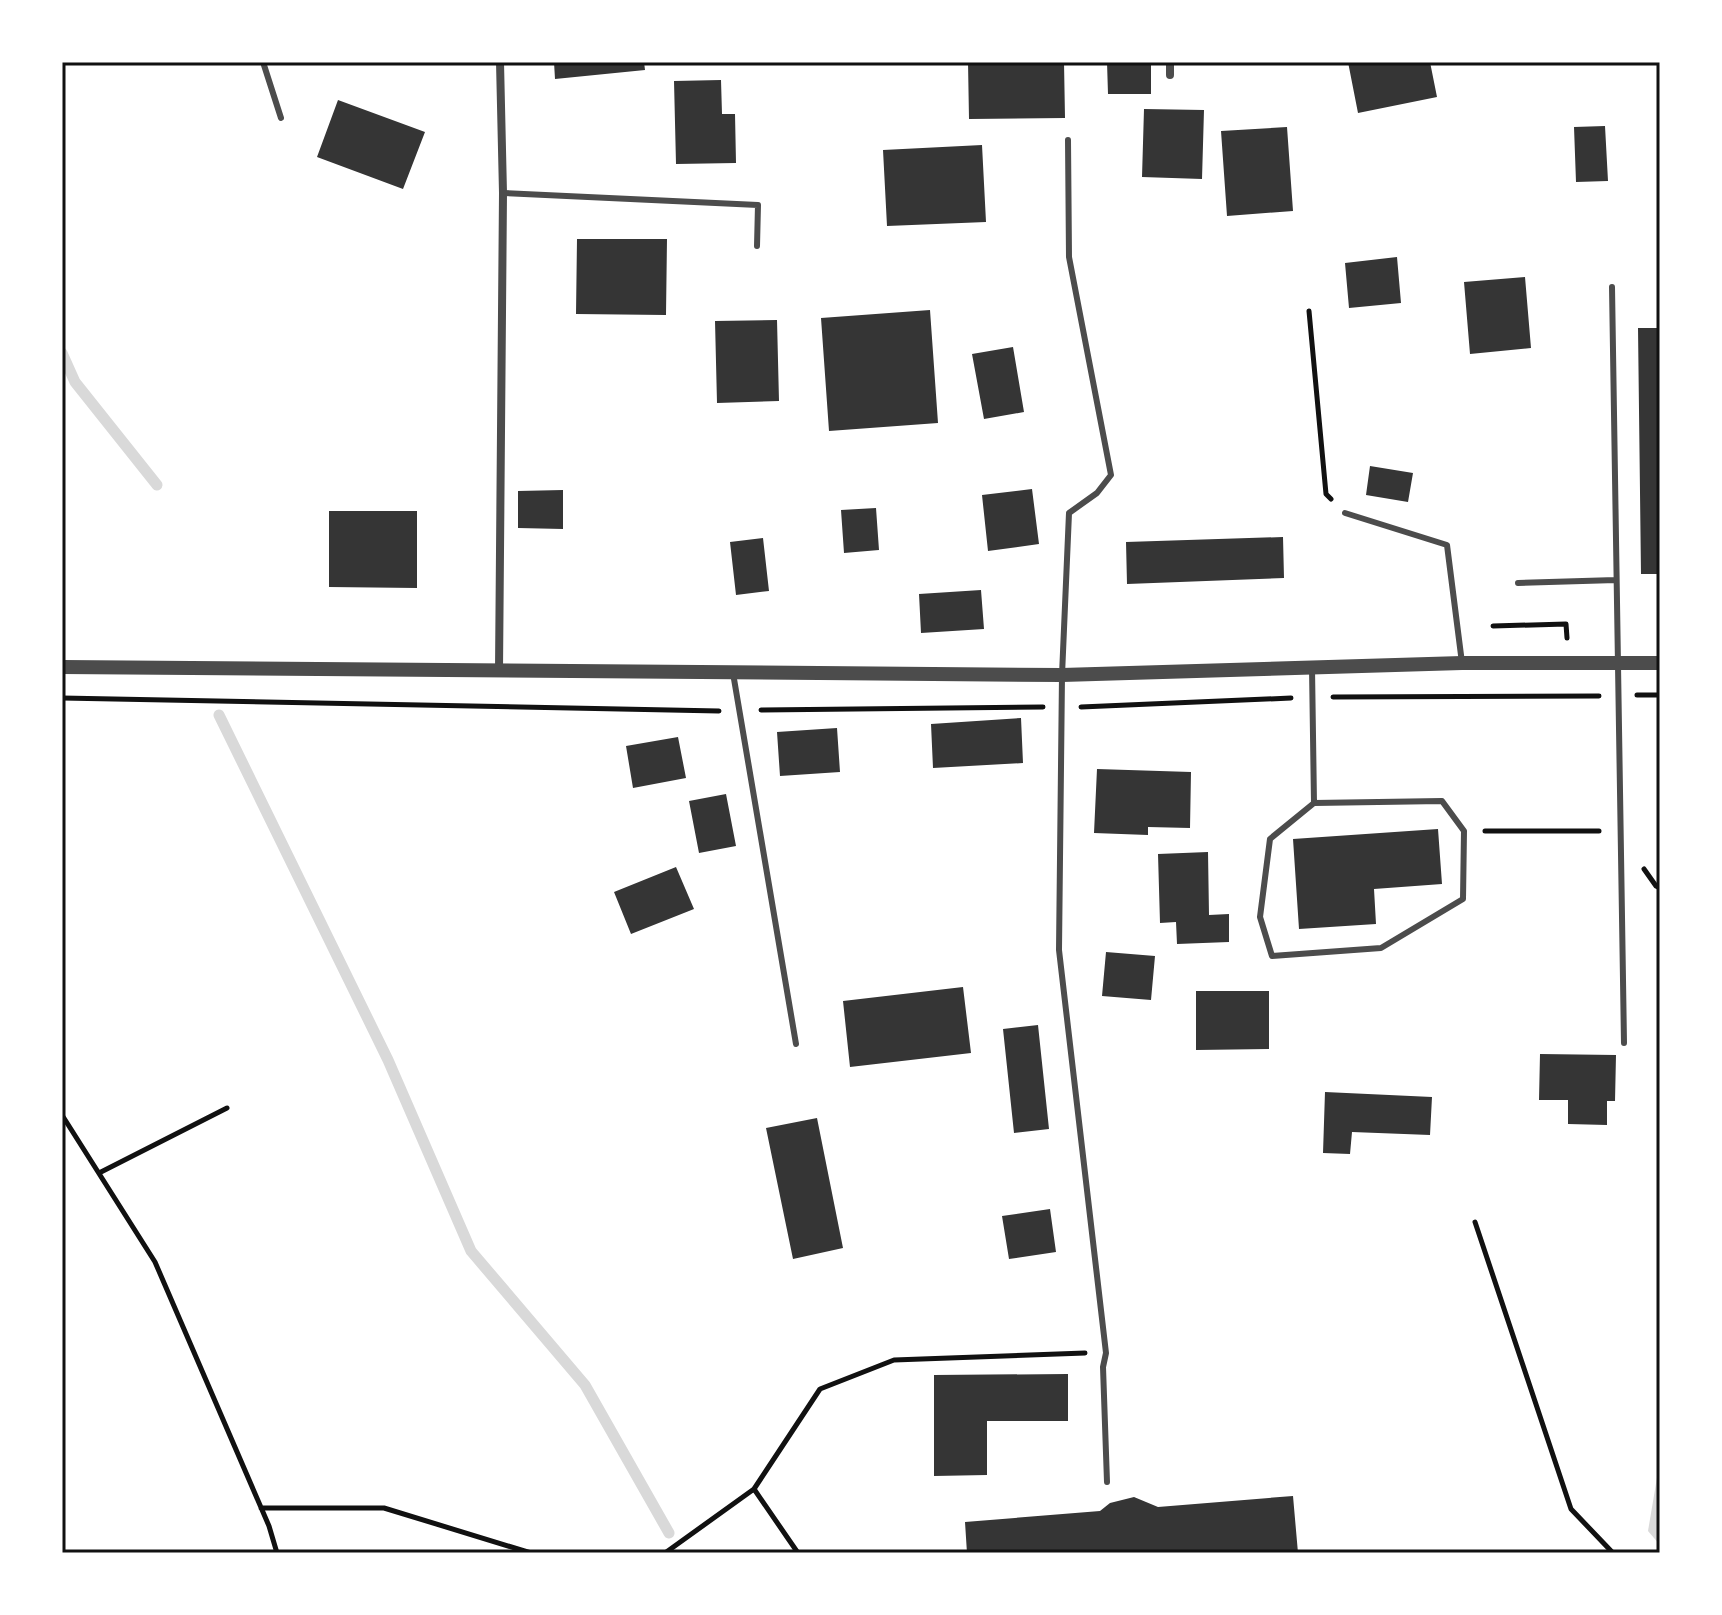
<svg xmlns="http://www.w3.org/2000/svg" width="1722" height="1615" viewBox="0 0 1722 1615" font-family="'Alegreya Sans',sans-serif">
	<style>
		.water { fill: #d9d9d9 }
		.lines { fill: none; stroke-linecap: round; stroke-linejoin: round }
		.stream { stroke: #d9d9d9; stroke-width: 11 }
		.building { fill: #353535 }
		.path { stroke: #111; stroke-width: 5 }
		.service { stroke: #4c4c4c; stroke-width: 6 }
		.minor { stroke: #4c4c4c; stroke-width: 8 }
		.tertiary { stroke: #4c4c4c; stroke-width: 14 }
		.neatline { fill: none; stroke: #111; stroke-width: 3 }
	</style>
	<rect width="100%" height="100%" fill="#fff"/>
	<!-- water -->
	<path class="water" d="M1660 1460V1545L1648 1531Z"/>
	<g class="lines">
		<!-- stream -->
		<path class="stream" d="M62 353 75 382 157 485
			M219 715 388 1060 471 1251 585 1385 669 1533"/>
	</g>
	<!-- building -->
	<path class="building" d="M554 62H644L645 70 555 79Z
		M968 62H1064L1065 118 969 119Z
		M1107 62H1151V94H1108Z
		M1348 62H1430L1437 97 1358 113Z
		M721 80 722 114H735L736 163 676 164 674 81Z
		M338 100 425 132 403 189 317 157Z
		M1144 109 1204 110 1202 179 1142 177Z
		M1605 126 1608 181 1576 182 1574 127Z
		M1287 127 1293 211 1227 216 1221 131Z
		M982 145 986 222 887 226 883 150Z
		M577 239H667L666 315 576 314Z
		M1397 257 1401 303 1349 308 1345 263Z
		M1525 277 1531 348 1470 354 1464 282Z
		M930 310 938 423 829 431 821 318Z
		M777 320 779 401 717 403 715 321Z
		M1638 328H1660V574H1641Z
		M1013 347 1024 412 984 419 972 354Z
		M1370 466 1413 473 1408 502 1366 495Z
		M1032 489 1039 544 988 551 982 495Z
		M563 490V529L518 528V491Z
		M876 508 879 550 844 553 841 510Z
		M329 511H417V588L329 587Z
		M1283 537 1284 578 1127 584 1126 542Z
		M763 538 769 591 736 595 730 542Z
		M981 590 984 629 921 633 919 594Z
		M1021 718 1023 763 933 768 931 724Z
		M837 728 840 772 780 776 777 732Z
		M678 737 686 778 633 788 626 746Z
		M1097 769 1191 772 1190 828 1148 827V835L1094 833Z
		M726 794 736 846 699 853 689 801Z
		M1438 829 1442 884 1374 889 1376 924 1299 929 1293 839Z
		M1208 852 1209 915 1229 914V942L1177 944 1176 922 1160 923 1158 854Z
		M676 867 694 909 631 934 614 892Z
		M1106 952 1155 956 1151 1000 1102 996Z
		M963 987 971 1053 850 1067 843 1001Z
		M1196 991H1269V1049L1196 1050Z
		M1038 1025 1049 1129 1014 1133 1003 1029Z
		M1540 1054 1616 1055 1615 1101H1607V1125L1568 1124V1100H1539Z
		M1325 1092 1432 1097 1430 1135 1352 1132 1350 1154 1323 1153Z
		M817 1118 843 1248 793 1259 766 1128Z
		M1050 1209 1056 1252 1009 1259 1002 1216Z
		M1068 1374V1421H987V1475L934 1476V1375Z
		M1293 1496 1298 1553H967L965 1522 1100 1511 1110 1503 1134 1497 1158 1507Z"/>
	<g class="lines">
		<!-- path -->
		<path class="path" d="M1309 311 1326 494 1331 499
			M1493 626 1566 624 1567 638
			M1637 695H1660
			M1333 697 1599 696
			M62 698 719 711
			M1081 707 1291 698
			M761 710 1043 707
			M1485 831H1599
			M1644 869 1656 886 1660 888
			M62 1115 155 1262 269 1526 277 1553
			M99 1173 227 1108
			M1475 1222 1571 1509 1613 1553
			M754 1489 798 1553
			M261 1508H384L531 1553
			M665 1553 754 1489 820 1389 894 1360 1085 1353"/>
		<!-- service -->
		<path class="service" d="M263 62 281 118
			M1068 140 1069 257 1111 475 1097 493 1069 513 1062 675 1059 950 1106 1353 1103 1367 1107 1482
			M503 193 758 205 757 246
			M1612 287 1624 1043
			M1345 513 1447 545 1462 663
			M1518 583 1616 580
			M1312 668 1314 803 1270 839 1260 917 1272 956 1381 948 1463 899 1464 831 1442 801 1314 803
			M733 673 796 1044"/>
		<!-- minor -->
		<path class="minor" d="M1170 62V75
			M499 671 503 193 500 62"/>
		<!-- tertiary -->
		<path class="tertiary" d="M62 667 1062 675 1462 663H1660"/>
	</g>
	<!-- border -->
	<rect width="1722" height="1615" fill="none" stroke="#ffffff" stroke-width="128"/>
	<rect x="64" y="64" width="1594" height="1487" class="neatline"/>
</svg>
